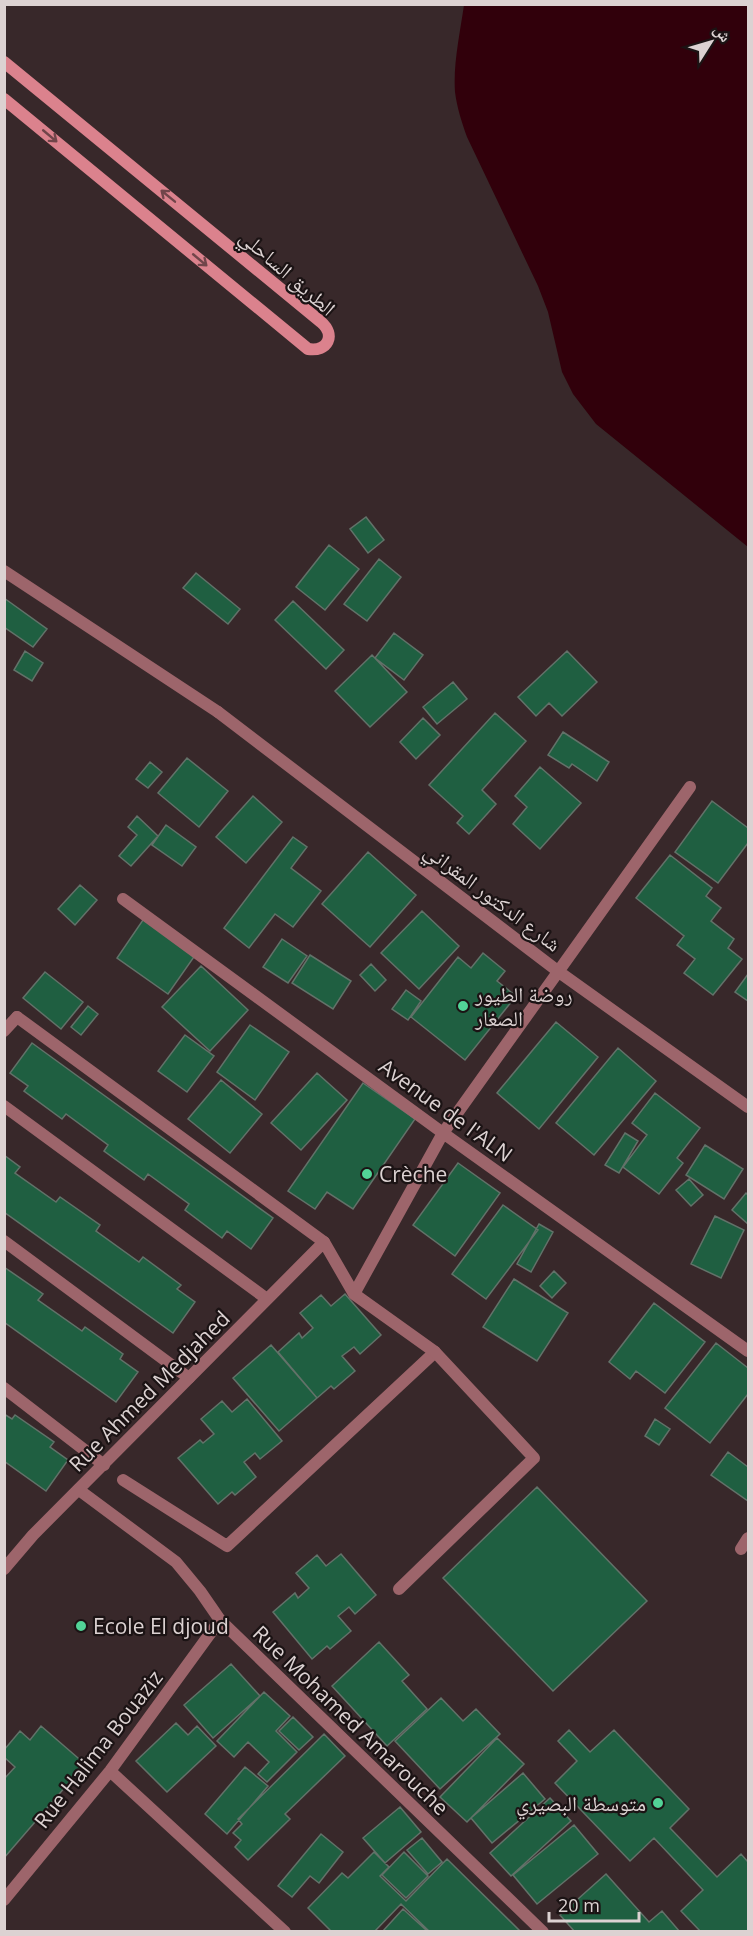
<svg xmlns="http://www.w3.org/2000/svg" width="753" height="1936" viewBox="0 0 753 1936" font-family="'Open Sans','Noto Naskh Arabic',sans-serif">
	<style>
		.water { fill: #31000b }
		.building { fill: #1f5f41; stroke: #627269; stroke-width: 1.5 }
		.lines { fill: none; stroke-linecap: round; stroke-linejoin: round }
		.lane { stroke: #9d656b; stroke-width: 12 }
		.street { stroke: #9d656b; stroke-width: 12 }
		.secondary { stroke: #db828d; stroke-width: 12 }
		.oneway { stroke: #71454a }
		.poi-dot { fill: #52d397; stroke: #1b1314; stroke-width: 2 }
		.labels { text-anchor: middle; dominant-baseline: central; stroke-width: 4.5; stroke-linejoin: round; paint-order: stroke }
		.street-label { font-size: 21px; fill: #dcd2d2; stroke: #1b1314 }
		.poi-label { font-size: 21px; fill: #dcd2d2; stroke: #1b1314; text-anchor: start }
	</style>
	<rect width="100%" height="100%" fill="#38282a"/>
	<!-- water -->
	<path class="water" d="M464 5H748V547L596 424 573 394 562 372 548 312 538 286 467 137C462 123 457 108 455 92 453 64 460 33 464 5Z"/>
	<!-- building -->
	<path class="building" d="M366 517 384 540 368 553 350 529Z
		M329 545 359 569 325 610 296 587Z
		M379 559 401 577 367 621 344 604Z
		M196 573 240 609 228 624 183 588Z
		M4 598 47 629 33 647 4 627Z
		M293 601 344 650 326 669 275 620Z
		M394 633 423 655 404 680 375 658Z
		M25 651 43 663 32 681 14 670Z
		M567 651 597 682 562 716 549 703 536 716 518 697Z
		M372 655 407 692 370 727 335 691Z
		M453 682 467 699 437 724 423 707Z
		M495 713 526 741 482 790 496 804 469 834 457 823 463 816 429 785Z
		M423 718 440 735 416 759 400 742Z
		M563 732 609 762 597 781 572 764 569 768 548 755Z
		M187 758 228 791 199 827 158 793Z
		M150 762 162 772 148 788 136 779Z
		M540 767 581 803 540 849 513 824 527 807 515 796Z
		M253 796 282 822 246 863 216 837Z
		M712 801 748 828V843L718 883 675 852Z
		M137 816 158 836 131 866 119 856 137 835 128 827Z
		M166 825 196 847 182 866 152 845Z
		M293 837 307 847 291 868 321 891 293 927 275 914 249 948 224 928Z
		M368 852 416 895 370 947 322 904Z
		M670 855 712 888 706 896 721 908 711 921 734 939 728 948 742 959 713 995 684 973 695 959 677 945 684 936 636 898Z
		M80 885 97 900 75 925 58 909Z
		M422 911 459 946 419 989 381 953Z
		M145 917 196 954 168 994 117 958Z
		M282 939 307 956 288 983 263 967Z
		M483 953 505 971 497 981 516 996 465 1060 411 1017 458 957 471 968Z
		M310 955 351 981 333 1009 292 983Z
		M371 964 386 980 375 991 360 975Z
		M201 966 248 1010 210 1051 162 1007Z
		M45 972 83 1002 61 1029 23 998Z
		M748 974V1001L735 992Z
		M406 990 421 1001 408 1020 392 1009Z
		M88 1006 98 1014 81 1035 71 1027Z
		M556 1022 598 1057 539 1129 497 1093Z
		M250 1025 289 1052 255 1100 217 1072Z
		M185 1035 214 1056 187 1092 158 1071Z
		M32 1043 273 1218 251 1249 227 1231 222 1238 185 1210 189 1204 148 1174 144 1180 104 1151 108 1145 66 1114 62 1119 24 1091 28 1086 10 1073Z
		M618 1048 656 1081 594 1155 556 1123Z
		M317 1073 347 1100 301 1150 271 1123Z
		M221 1080 262 1114 230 1153 188 1119Z
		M363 1083 415 1119 353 1209 327 1192 315 1209 288 1191Z
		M655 1093 700 1128 677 1158 683 1163 659 1194 623 1167 647 1135 632 1123Z
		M625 1133 638 1141 619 1173 605 1165Z
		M705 1145 743 1169 724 1199 686 1175Z
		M4 1155 20 1167 15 1173 56 1202 60 1197 100 1225 96 1231 139 1262 143 1257 181 1285 177 1289 195 1302 173 1333 4 1212Z
		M458 1163 500 1193 455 1256 413 1225Z
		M689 1179 703 1195 691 1206 676 1190Z
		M746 1193 748 1195V1224L732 1210Z
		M503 1205 538 1230 486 1299 452 1274Z
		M715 1216 744 1230 721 1278 691 1264Z
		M539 1224 553 1232 531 1272 517 1264Z
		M4 1267 43 1294 38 1300 82 1331 85 1327 123 1354 120 1359 138 1372 116 1402 4 1322Z
		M554 1271 566 1283 552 1298 540 1286Z
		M514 1279 568 1313 537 1361 483 1327Z
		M345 1294 381 1335 360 1354 354 1347 342 1356 355 1371 334 1389 331 1386 317 1398 278 1352 299 1333 302 1338 313 1328 300 1313 321 1295 331 1306Z
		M654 1303 705 1342 665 1393 636 1371 630 1379 609 1362Z
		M716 1343 748 1368V1394L710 1443 665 1408Z
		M271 1345 317 1398 279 1431 233 1378Z
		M247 1399 282 1441 260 1459 255 1453 244 1462 256 1477 235 1495 232 1492 218 1504 178 1458 200 1440 203 1443 214 1434 201 1419 222 1401 232 1412Z
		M4 1414 12 1419 15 1415 54 1442 50 1447 68 1460 46 1491 4 1461Z
		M655 1419 670 1429 659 1445 645 1436Z
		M728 1452 748 1467V1501L711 1475Z
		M537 1487 647 1601 553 1691 443 1578Z
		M341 1554 376 1595 355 1614 349 1607 338 1616 351 1631 330 1649 327 1646 312 1659 273 1612 295 1593 298 1598 309 1588 296 1573 317 1555 326 1566Z
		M379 1642 409 1675 402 1681 427 1709 387 1746 332 1686Z
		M231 1664 260 1696 213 1738 184 1705Z
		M264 1692 290 1716 276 1731 297 1752 267 1782 258 1774 269 1762 248 1742 234 1757 217 1741Z
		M441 1698 463 1721 476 1709 500 1734 440 1789 395 1741Z
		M293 1717 313 1737 299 1750 279 1731Z
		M176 1723 188 1735 197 1726 216 1746 167 1792 136 1761Z
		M41 1726 85 1764 4 1858V1779L15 1767 4 1757V1750L20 1731 30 1740Z
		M569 1730 590 1752 614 1730 689 1809 670 1828 717 1877 741 1854 748 1862V1932H701L681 1911 703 1890 654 1838 630 1861 555 1783 577 1761 558 1741Z
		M324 1734 345 1756 285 1814 290 1819 248 1860 235 1847 241 1840 233 1833 242 1824 238 1819Z
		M497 1738 524 1764 467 1822 440 1797Z
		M245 1767 268 1786 227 1834 205 1814Z
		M523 1773 545 1799 492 1843 471 1818Z
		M550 1798 571 1821 511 1876 490 1853Z
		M400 1807 421 1832 385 1863 363 1838Z
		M574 1825 598 1854 537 1904 513 1875Z
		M321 1834 343 1852 319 1883 310 1876 292 1897 278 1886Z
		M422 1838 442 1862 428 1874 407 1850Z
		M374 1852 389 1867 380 1876 406 1901 447 1859 521 1932H430L401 1904 374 1932H332L308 1908 342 1873 348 1878Z
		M404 1852 428 1876 406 1898 382 1875Z
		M606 1874 649 1922 662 1911 680 1932H575L560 1915Z
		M403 1909 426 1930 425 1932H382Z"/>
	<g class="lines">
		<!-- lane -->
		<path class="lane" d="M4 571 218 712
			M17 1017 324 1242
			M4 1106 267 1299
			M4 1241 189 1378
			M4 1388 104 1465
			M123 1480 227 1546 435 1352"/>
		<!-- street -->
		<path class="street" d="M218 712 559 972 748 1107
			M123 899 443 1133 748 1351
			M4 1031 17 1017
			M354 1294 443 1133 690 787
			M79 1490 176 1562 200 1591 220 1620 543 1932
			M741 1549 748 1538
			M4 1569 33 1535 324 1242 354 1294 435 1352 534 1458 399 1589
			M110 1771 285 1932
			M4 1900 110 1771 220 1620"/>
		<!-- secondary -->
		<path class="secondary" d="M4 62 321 322C336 335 328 352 308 349L4 99"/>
	</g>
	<!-- one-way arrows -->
	<defs><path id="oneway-shaft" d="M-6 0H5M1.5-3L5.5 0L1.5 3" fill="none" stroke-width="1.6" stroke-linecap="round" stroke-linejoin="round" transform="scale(1.5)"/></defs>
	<g class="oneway">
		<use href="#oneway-shaft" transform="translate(50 136) rotate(40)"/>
		<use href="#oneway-shaft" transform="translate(168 196) rotate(-141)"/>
		<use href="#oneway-shaft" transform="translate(200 260) rotate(40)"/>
	</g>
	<!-- markers -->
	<g class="poi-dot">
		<circle cx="463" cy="1006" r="6"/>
		<circle cx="367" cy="1174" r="6"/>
		<circle cx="81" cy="1626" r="6"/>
		<circle cx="658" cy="1803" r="6"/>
	</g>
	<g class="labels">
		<!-- street labels -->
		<g class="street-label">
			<text transform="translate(288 272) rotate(41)">الطريق الساحلي</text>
			<text transform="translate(493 897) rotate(37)">شارع الدكتور المقراني</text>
			<text transform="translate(446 1110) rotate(36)">Avenue de l'ALN</text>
			<text transform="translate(149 1391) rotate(-45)">Rue Ahmed Medjahed</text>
			<text transform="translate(351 1720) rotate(44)">Rue Mohamed Amarouche</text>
			<text transform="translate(98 1749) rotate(-52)">Rue Halima Bouaziz</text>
		</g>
		<!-- poi labels -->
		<g class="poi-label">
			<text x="475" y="994">روضة الطيور<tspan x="475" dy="24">الصغار</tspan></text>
			<text x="379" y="1174">Crèche</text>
			<text x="93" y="1626">Ecole El djoud</text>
			<text x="646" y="1803" text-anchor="end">متوسطة البصيري</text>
		</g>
	</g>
	<!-- border -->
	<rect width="753" height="1936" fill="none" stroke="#dcd2d2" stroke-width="12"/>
	<!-- north arrow -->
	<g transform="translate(711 42) rotate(53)" stroke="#1b1314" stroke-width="4.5" paint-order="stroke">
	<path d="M0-4.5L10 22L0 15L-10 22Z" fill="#dcd2d2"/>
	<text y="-9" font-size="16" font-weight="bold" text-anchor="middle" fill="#dcd2d2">ش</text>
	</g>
	<!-- scale -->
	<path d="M549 1912v9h90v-9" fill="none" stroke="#dcd2d2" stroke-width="3"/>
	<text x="558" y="1912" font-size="18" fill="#dcd2d2" stroke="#1b1314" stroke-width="4.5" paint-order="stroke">20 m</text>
</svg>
